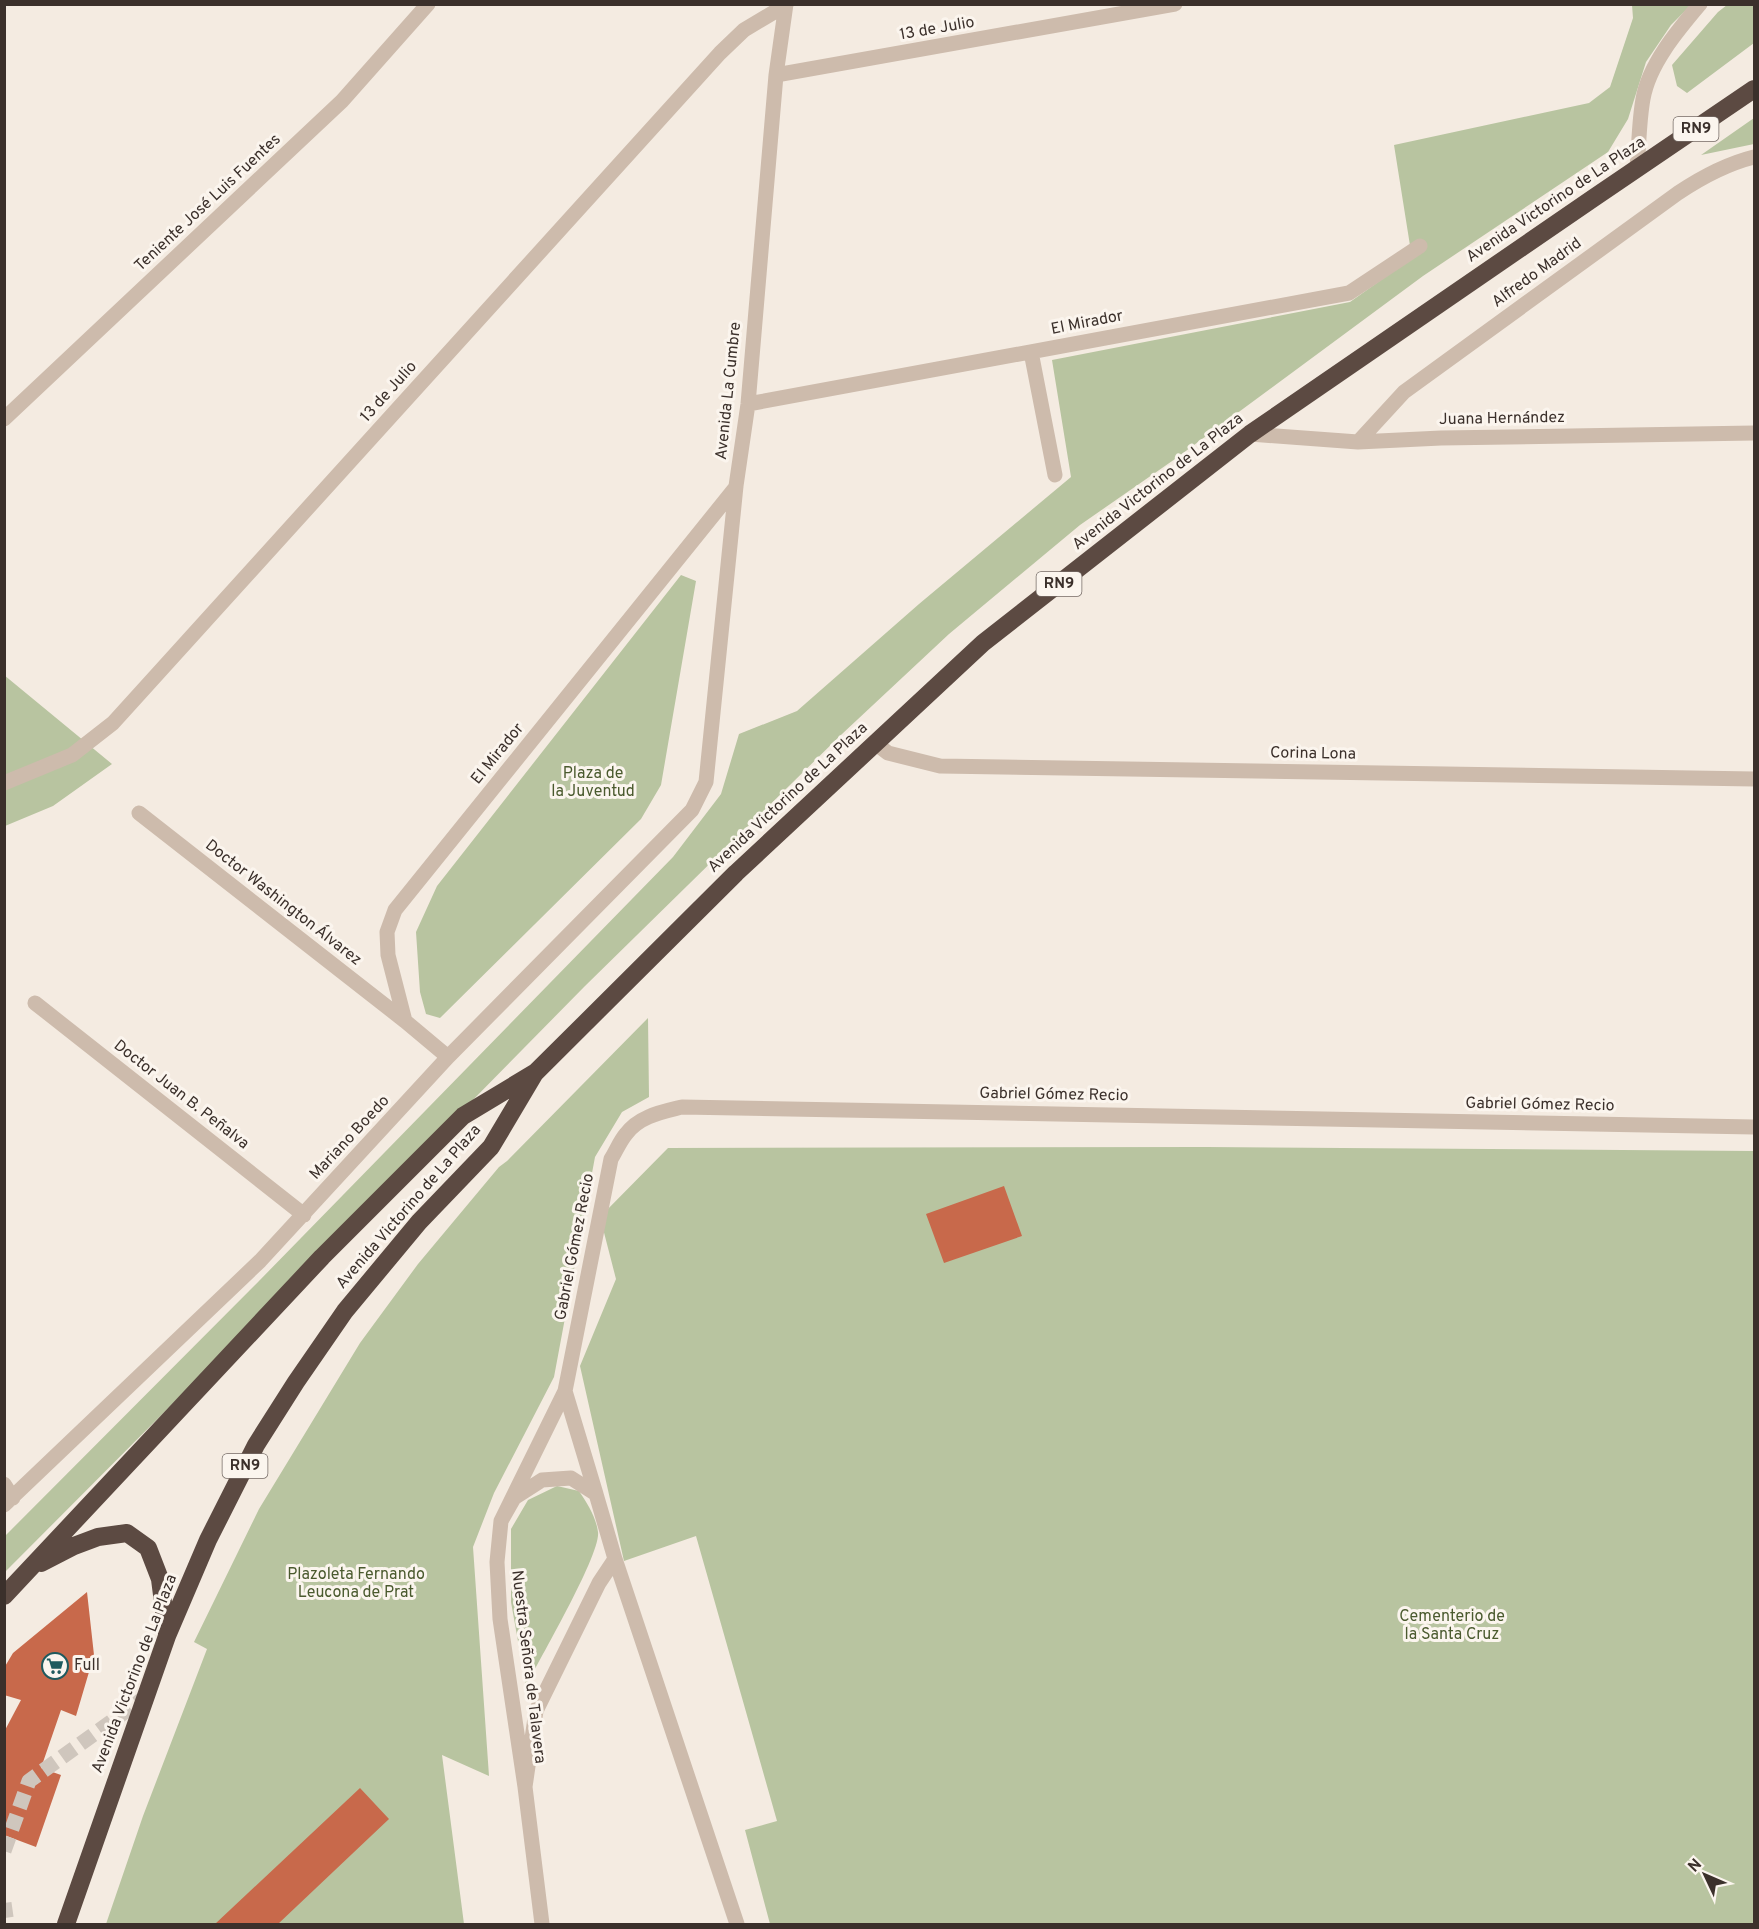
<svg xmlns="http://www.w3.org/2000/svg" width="1759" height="1929" viewBox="0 0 1759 1929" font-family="Overpass,sans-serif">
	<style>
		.green { fill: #b8c4a0 }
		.building { fill: #c8694b }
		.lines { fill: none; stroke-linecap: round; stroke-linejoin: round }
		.minor-tunnel { stroke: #cfc6bd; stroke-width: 15; stroke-dasharray: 15 8; stroke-linecap: butt }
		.minor { stroke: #cdbbac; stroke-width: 15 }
		.highway { stroke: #5c4a42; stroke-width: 18 }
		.labels { text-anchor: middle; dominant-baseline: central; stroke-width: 6; stroke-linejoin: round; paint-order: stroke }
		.shield { fill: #fbf5ee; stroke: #756b66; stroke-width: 1.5 }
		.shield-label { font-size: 15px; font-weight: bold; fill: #3b302b }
		.street-label { font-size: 16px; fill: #3b302b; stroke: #fbf5ee }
		.park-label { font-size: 16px; fill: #4a5a2e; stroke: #fbf5ee }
		.poi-label { font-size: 16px; fill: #3b302b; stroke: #fbf5ee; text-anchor: start }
	</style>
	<rect width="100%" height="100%" fill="#f4ebe1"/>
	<!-- green -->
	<path class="green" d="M1632 5H1691L1671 25 1646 62 1628 119 1608 152 1423 276 1175 459 1080 525 949 634 842 734 585 986 275 1301 5 1572V1536L259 1281 673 857 721 794 739 734 797 711 919 604 1071 477 1052 360 1350 302 1412 258 1394 145 1589 103 1610 87 1633 18Z
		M1727 5H1754V43L1687 93 1677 86 1672 65 1718 12Z
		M1754 118V144L1701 155Z
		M681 575 696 581 661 785 641 819 440 1018 426 1014 420 992 416 932 437 886Z
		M4 675 112 764 53 806 5 826Z
		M648 1018 649 1097 622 1112 595 1157 554 1377 494 1493 473 1547 489 1776 442 1755 464 1924H106L143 1816 207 1649 194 1642 259 1509 360 1343 418 1264 499 1167 507 1161Z
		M1206 1147 1754 1151V1924H770L745 1830 777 1821 696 1536 624 1561 580 1366 616 1279 600 1217 668 1148Z
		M557 1486 579 1491C587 1503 596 1517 598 1532 601 1554 539 1660 526 1686L511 1602V1529L528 1500Z"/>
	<!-- building -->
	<path class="building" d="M1004 1186 1022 1236 944 1263 926 1214Z
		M87 1592 94 1655 76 1716 61 1710 41 1768 61 1775 36 1847 4 1835V1732L21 1700 4 1695V1668L13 1653Z
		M360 1788 389 1819 278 1924H215Z"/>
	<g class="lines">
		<!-- minor-tunnel -->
		<path class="minor-tunnel" d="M4 1851 29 1781 144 1698
			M4 1903 7 1924"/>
		<!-- minor -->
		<path class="minor" d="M776 75 1175 4
			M1637 168C1639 145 1639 121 1643 99 1649 64 1678 30 1700 4
			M1031 352 1055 475
			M748 404 1349 293 1420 246
			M4 419 342 101 428 4
			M1250 434 1358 442 1441 438 1754 433
			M1358 442 1404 392 1678 193C1702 177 1726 164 1754 157
			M875 743 888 753 940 766 1754 779
			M4 783 72 755 113 723 720 53 744 30 786 5
			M139 813 405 1021 448 1057
			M35 1003 304 1215
			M405 1021 388 955 387 932 395 910 736 487
			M565 1391 611 1159C616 1151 620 1141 626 1134 639 1116 662 1112 682 1107L1754 1127
			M4 1484 13 1498
			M4 1505 260 1261 448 1057 692 810 706 782 736 486 748 404 776 75 786 4
			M501 1521 514 1498 542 1480 571 1478 596 1494 615 1559 599 1583 536 1711 525 1787 500 1619 497 1562 501 1521 565 1391 596 1494
			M615 1559 737 1924
			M525 1787 542 1924"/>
		<!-- highway -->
		<path class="highway" d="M41 1563 74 1546 98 1537 127 1533 148 1548 160 1579 167 1634
			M4 1596 322 1257 463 1116 536 1072 736 873 983 643 1250 434 1595 197 1754 89
			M66 1924 167 1636 208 1540 256 1445 296 1382 345 1311 419 1222 491 1147 535 1073"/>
	</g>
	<!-- icons -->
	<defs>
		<symbol id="supermarket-ring" viewBox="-11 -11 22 22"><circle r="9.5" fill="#fbf5ee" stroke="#1f5a5e" stroke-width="1.5"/><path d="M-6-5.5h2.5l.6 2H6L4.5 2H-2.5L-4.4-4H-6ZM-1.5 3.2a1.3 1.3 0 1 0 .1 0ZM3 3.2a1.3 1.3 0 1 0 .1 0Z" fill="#1f5a5e"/></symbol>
	</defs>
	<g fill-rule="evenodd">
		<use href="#supermarket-ring" x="40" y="1651" width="30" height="30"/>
	</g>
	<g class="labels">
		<!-- shield labels -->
		<g class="shield">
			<rect x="1673.5" y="117" width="45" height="24" rx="4.5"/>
			<rect x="1036.5" y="572" width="45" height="24" rx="4.5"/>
			<rect x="222.5" y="1454" width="45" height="24" rx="4.5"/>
		</g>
		<g class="shield-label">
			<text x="1696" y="129">RN9</text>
			<text x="1059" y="584">RN9</text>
			<text x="245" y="1466">RN9</text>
		</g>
		<!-- street labels -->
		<g class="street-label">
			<text transform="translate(937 29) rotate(-10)">13 de Julio</text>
			<text transform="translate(1556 200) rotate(-34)">Avenida Victorino de La Plaza</text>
			<text transform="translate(208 203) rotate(-43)">Teniente José Luis Fuentes</text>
			<text transform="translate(1537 273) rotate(-36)">Alfredo Madrid</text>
			<text transform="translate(1087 323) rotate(-11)">El Mirador</text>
			<text transform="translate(729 391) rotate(-84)">Avenida La Cumbre</text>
			<text transform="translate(389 392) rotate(-48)">13 de Julio</text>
			<text transform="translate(1502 419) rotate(-1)">Juana Hernández</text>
			<text transform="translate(1158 482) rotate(-38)">Avenida Victorino de La Plaza</text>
			<text transform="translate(498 754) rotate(-51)">El Mirador</text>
			<text transform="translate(1313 754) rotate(1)">Corina Lona</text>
			<text transform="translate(788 798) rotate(-43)">Avenida Victorino de La Plaza</text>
			<text transform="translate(283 903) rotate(38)">Doctor Washington Álvarez</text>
			<text transform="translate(181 1095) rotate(38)">Doctor Juan B. Peñalva</text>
			<text transform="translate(1054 1095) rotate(1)">Gabriel Gómez Recio</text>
			<text transform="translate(1540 1105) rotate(1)">Gabriel Gómez Recio</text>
			<text transform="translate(350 1138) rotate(-47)">Mariano Boedo</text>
			<text transform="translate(409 1207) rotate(-49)">Avenida Victorino de La Plaza</text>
			<text transform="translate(575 1247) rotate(-79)">Gabriel Gómez Recio</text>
			<text transform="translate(528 1667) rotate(83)">Nuestra Señora de Talavera</text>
			<text transform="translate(135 1674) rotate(-69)">Avenida Victorino de La Plaza</text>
		</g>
		<!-- park labels -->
		<g class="park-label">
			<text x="593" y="774">Plaza de<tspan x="593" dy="18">la Juventud</tspan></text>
			<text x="356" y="1575">Plazoleta Fernando<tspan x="356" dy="18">Leucona de Prat</tspan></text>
			<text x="1452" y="1617">Cementerio de<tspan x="1452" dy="18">la Santa Cruz</tspan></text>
		</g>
		<!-- poi labels -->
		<g class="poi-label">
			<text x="74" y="1666">Full</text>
		</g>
	</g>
	<!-- border -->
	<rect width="1759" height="1929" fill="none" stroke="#3b302b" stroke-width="12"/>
	<!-- north arrow -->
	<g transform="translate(1705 1875) rotate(314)" stroke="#fbf5ee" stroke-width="4.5" paint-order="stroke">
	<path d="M0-4.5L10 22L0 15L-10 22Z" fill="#3b302b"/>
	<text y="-9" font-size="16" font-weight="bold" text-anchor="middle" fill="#3b302b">N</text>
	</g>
</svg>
